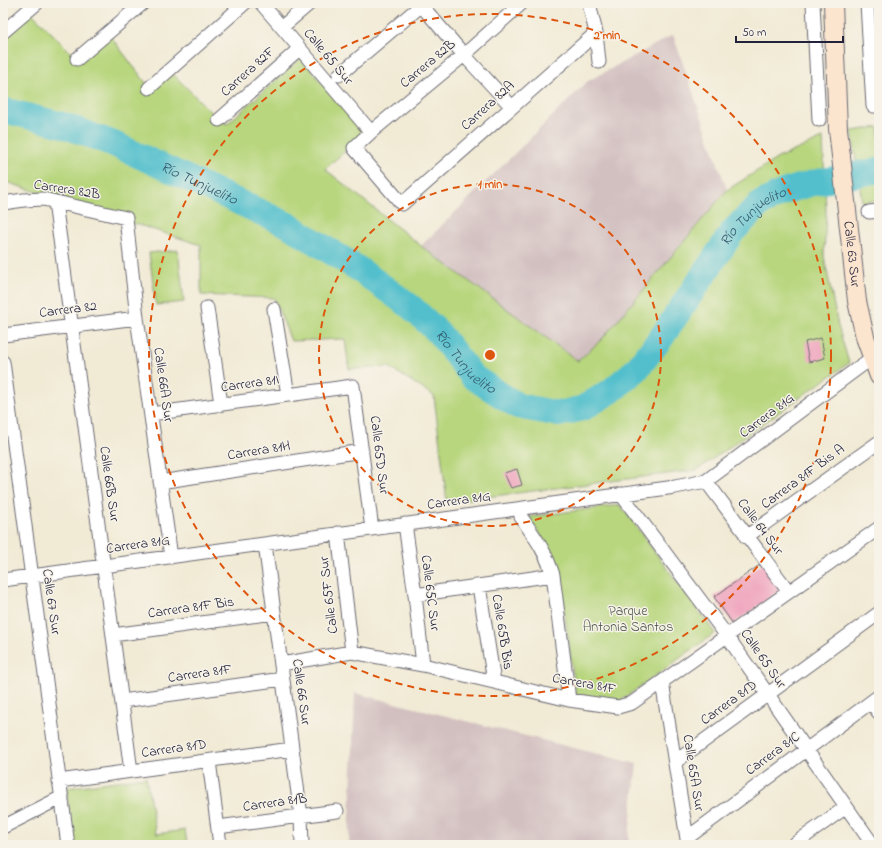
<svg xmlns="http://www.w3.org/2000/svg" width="882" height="848" viewBox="0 0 882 848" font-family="'Indie Flower',sans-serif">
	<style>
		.industrial { fill: #d2bfc0 }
		.green { fill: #b7d67d; stroke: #6c7c5c }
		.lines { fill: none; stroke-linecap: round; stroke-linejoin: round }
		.river { stroke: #52bfcc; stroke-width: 26 }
		.building { fill: #ef9dba }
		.street-casing { stroke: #6a6871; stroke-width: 15 }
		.secondary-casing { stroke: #6a6871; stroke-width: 20 }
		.street { stroke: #fff; stroke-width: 13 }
		.secondary { stroke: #fbe5cf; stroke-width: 18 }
		.ring { fill: none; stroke: #de560e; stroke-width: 2; stroke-dasharray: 7 5 }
		.labels { text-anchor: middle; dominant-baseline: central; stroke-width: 3; stroke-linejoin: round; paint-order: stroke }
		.street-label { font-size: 14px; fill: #22223b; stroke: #f7f3e8 }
		.park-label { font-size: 14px; fill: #4f584f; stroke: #f7f3e8 }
		.water-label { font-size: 15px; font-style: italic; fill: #33596e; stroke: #f7f3e8 }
		.centre { fill: #de560e; stroke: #f7f3e8; stroke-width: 2 }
		.ring-label { font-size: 12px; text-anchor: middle; font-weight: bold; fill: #de560e; stroke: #f7f3e8; stroke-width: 3; stroke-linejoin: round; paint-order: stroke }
	</style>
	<rect width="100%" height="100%" fill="#f7f3e8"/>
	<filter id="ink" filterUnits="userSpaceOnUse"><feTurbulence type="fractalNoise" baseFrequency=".025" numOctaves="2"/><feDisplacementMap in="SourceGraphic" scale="8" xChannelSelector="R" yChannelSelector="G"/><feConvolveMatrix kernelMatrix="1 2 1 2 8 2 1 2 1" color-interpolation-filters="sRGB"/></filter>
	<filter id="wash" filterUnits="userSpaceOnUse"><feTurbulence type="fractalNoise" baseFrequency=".012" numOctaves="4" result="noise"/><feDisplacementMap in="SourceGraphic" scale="16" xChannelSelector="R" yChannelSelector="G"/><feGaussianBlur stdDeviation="0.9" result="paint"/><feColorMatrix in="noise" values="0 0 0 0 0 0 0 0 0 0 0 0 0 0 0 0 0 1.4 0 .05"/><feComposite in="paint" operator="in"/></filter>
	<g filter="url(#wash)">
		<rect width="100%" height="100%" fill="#f1ead5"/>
		<!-- industrial -->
		<path class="industrial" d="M673 35 727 190 602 339 578 361 421 246 588 81Z
			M355 693 637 764 628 845H349Z"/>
		<!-- green -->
		<path class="green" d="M29 10 77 59 108 33 149 87 169 70 219 120 227 124 301 58 364 134 325 169 421 246 578 361 602 339 727 190 778 158 823 138 826 211 824 256 838 326 849 363 697 470 447 502 434 396 389 367 349 369 345 339 291 341 274 298 201 295V245L3 181V34Z
			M879 127V200L862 202 852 131Z
			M178 250 184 302 156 305 149 253Z
			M620 505 715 633 620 701 576 695 557 559 528 517Z
			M146 777 156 834 185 830 187 843 185 845H74L66 788Z"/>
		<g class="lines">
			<!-- river -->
			<path class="river" id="s1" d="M3 110 63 125 114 144 288 225 357 268 411 307 438 332 473 377 518 406 559 414 583 408 611 391 636 370 661 338 733 231 760 204 786 191 813 183 879 170"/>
		</g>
		<g id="blocks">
			<!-- building -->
			<path class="building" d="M821 338 825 358 809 362 805 342Z
				M517 469 522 485 511 488 504 473Z
				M764 562 783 588 733 624 714 597Z"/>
		</g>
	</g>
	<g filter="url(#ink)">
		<use href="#blocks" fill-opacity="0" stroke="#6a6871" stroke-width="1"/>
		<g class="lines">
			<defs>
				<path id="street" d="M261 3 371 132
					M522 3 464 55 371 132 354 148 402 204 596 33
					M589 3 596 33 599 62
					M813 3 819 120
					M867 3 873 106H879
					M421 5 464 55 512 107
					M282 27 310 3
					M3 32 37 3
					M77 59 143 3
					M339 75 424 3
					M149 88 245 3
					M219 120 299 49
					M55 202 131 771
					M3 203 24 200 43 199 126 218 137 318 171 557
					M869 212 879 211
					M207 308 221 404
					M274 309 288 395
					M3 335 137 318
					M3 362 68 845
					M151 414 353 386 372 529
					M706 481 789 592
					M160 482 362 451
					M621 494 727 636 873 845
					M521 517C535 537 546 552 553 575L569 700
					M405 524 415 595 423 665
					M338 533 352 652
					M746 537 879 442
					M265 544 301 816 302 845
					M3 580 675 487 706 481 858 368 872 358 879 355
					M479 586 494 682
					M415 595 553 575
					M113 635 274 613
					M281 664 352 652 423 665 569 700 618 707 632 703 879 528
					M662 682 688 845
					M122 701 283 679
					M871 702 879 713
					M209 761 220 845
					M675 762 879 613
					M59 781 292 749
					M3 827 62 797
					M218 827 337 811
					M687 838 879 696
					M793 845 846 807"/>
				<g id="secondary">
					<path id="s2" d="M833 3 838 129 857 301 865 337 879 376"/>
				</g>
			</defs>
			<!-- street casing -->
			<use href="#street" class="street-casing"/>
			<!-- secondary casing -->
			<use href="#secondary" class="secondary-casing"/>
			<!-- street -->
			<use href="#street" class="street"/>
			<!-- secondary -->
			<use href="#secondary" class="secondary"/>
		</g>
	</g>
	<!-- distance rings -->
	<g class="ring">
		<circle cx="490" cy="355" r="171"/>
		<circle cx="490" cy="355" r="341"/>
	</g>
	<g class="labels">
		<!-- street labels -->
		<g class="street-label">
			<text transform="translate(328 57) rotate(50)">Calle 65 Sur</text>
			<text transform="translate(428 64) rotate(-40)">Carrera 82B</text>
			<text transform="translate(248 72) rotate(-42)">Carrera 82F</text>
			<text transform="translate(488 106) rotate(-42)">Carrera 82A</text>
			<text transform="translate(67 190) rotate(9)">Carrera 82B</text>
			<text stroke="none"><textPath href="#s2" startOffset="252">Calle 63 Sur</textPath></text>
			<text transform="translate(68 310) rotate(-7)">Carrera 82</text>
			<text transform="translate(250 384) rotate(-8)">Carrera 81I</text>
			<text transform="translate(163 385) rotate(82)">Calle 66A Sur</text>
			<text transform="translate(767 416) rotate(-37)">Carrera 81G</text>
			<text transform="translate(259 451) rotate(-9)">Carrera 81H</text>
			<text transform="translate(379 455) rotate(83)">Calle 65D Sur</text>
			<text transform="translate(803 477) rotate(-36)">Carrera 81F Bis A</text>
			<text transform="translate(109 484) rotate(82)">Calle 66B Sur</text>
			<text transform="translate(459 501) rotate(-8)">Carrera 81G</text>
			<text transform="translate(760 527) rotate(53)">Calle 64 Sur</text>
			<text transform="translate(138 545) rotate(-8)">Carrera 81G</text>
			<text transform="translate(430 593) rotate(83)">Calle 65C Sur</text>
			<text transform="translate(329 595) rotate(-97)">Calle 65F Sur</text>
			<text transform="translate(51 602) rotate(82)">Calle 67 Sur</text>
			<text transform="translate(191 608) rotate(-8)">Carrera 81F Bis</text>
			<text transform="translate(502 632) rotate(81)">Calle 65B Bis</text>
			<text transform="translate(763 659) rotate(55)">Calle 65 Sur</text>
			<text transform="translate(200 674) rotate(-8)">Carrera 81F</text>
			<text transform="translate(584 684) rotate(10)">Carrera 81F</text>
			<text transform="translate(301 692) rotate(82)">Calle 66 Sur</text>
			<text transform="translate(729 703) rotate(-36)">Carrera 81D</text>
			<text transform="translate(174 749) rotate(-8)">Carrera 81D</text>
			<text transform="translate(773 754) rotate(-36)">Carrera 81C</text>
			<text transform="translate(693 773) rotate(81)">Calle 65A Sur</text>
			<text transform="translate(275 803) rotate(-8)">Carrera 81B</text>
		</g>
		<!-- park labels -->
		<g class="park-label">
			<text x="628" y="611">Parque<tspan x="628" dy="16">Antonia Santos</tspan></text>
		</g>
		<!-- water labels -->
		<g class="water-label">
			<text stroke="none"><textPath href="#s1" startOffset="210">Río Tunjuelito</textPath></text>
			<text stroke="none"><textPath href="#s1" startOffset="930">Río Tunjuelito</textPath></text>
			<text stroke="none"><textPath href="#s1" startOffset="534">Río Tunjuelito</textPath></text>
		</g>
	</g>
	<circle cx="490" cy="355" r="6" class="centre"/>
	<g class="ring-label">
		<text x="607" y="39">2 min</text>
		<text x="490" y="188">1 min</text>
	</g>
	<!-- margin -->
	<rect width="882" height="848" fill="none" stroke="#f7f3e8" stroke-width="16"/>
	<!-- scale -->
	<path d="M736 36v6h107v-6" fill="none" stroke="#22223b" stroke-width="2"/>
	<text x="742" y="36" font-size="12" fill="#22223b" stroke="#f7f3e8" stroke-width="3" paint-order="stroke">50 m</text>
</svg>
